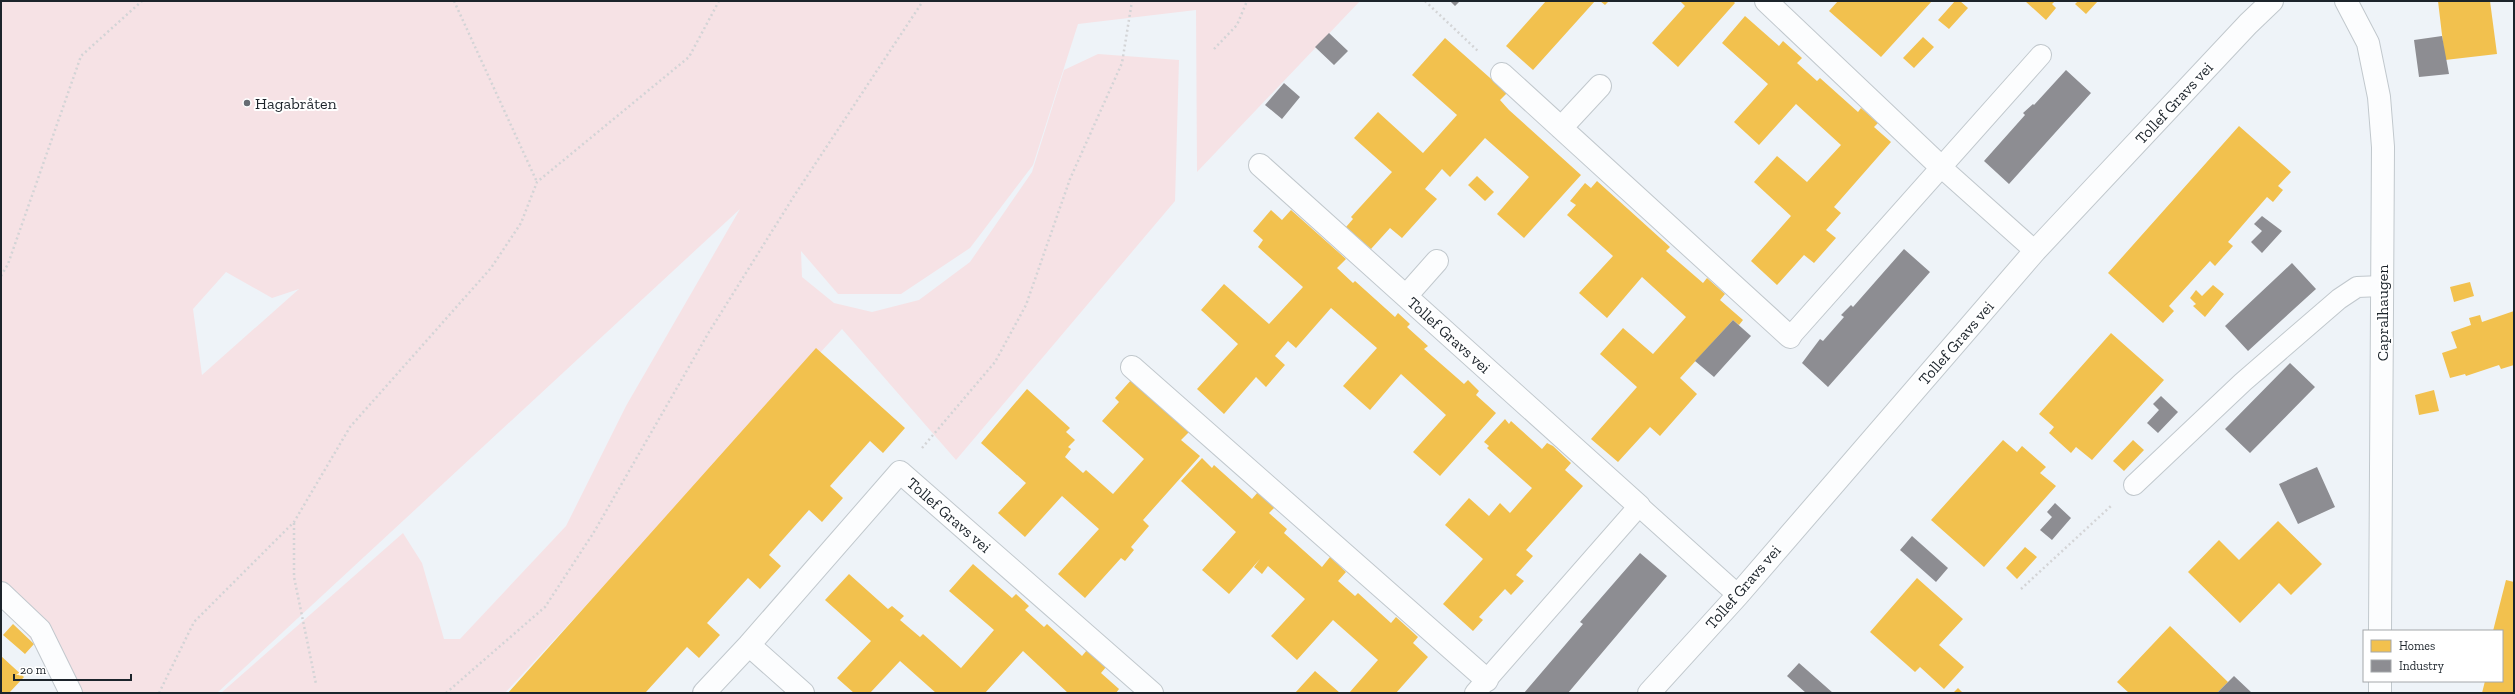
<svg xmlns="http://www.w3.org/2000/svg" width="2515" height="694" viewBox="0 0 2515 694" font-family="'Zilla Slab',serif">
	<style>
		.green { fill: #f6e2e5; fill-rule: evenodd }
		.homes { fill: #f2c14e }
		.industry { fill: #8d8d92 }
		.lines { fill: none; stroke-linecap: round; stroke-linejoin: round }
		.service-casing { stroke: #c1c8cd; stroke-width: 22 }
		.minor-casing { stroke: #c1c8cd; stroke-width: 24 }
		.path { stroke: #d3d4d6; stroke-width: 2.5; stroke-dasharray: 2 3; stroke-linecap: butt }
		.service { stroke: #fcfdfe; stroke-width: 20 }
		.minor { stroke: #fcfdfe; stroke-width: 22 }
		.poi-dot { fill: #666c73; stroke: #fff; stroke-width: 1.5 }
		.labels { text-anchor: middle; dominant-baseline: central; stroke-width: 4; stroke-linejoin: round; paint-order: stroke }
		.poi-label { font-size: 16px; fill: #1c242b; stroke: #fff; text-anchor: start }
		.street-label { font-size: 16px; fill: #1c242b; stroke: #fff }
	</style>
	<rect width="100%" height="100%" fill="#eef3f8"/>
	<!-- green -->
	<path class="green" d="M1 1H1360L1197 172 1196 10 1078 24 1033 165 970 248 901 294H838L801 251 802 277 834 303 872 312 919 300 970 262 1032 172 1064 70 1098 54 1179 60 1175 201 956 460 842 329 505 693H221L403 533 422 563 444 639H460L566 526 626 406 740 209 217 693H74L1 602ZM226 272 272 298 299 289 202 375 193 309Z"/>
	<!-- homes -->
	<path class="homes" d="M1546 1H1595L1533 70 1506 46Z
		M1600 1H1609L1605 5Z
		M1680 1H1733L1735 3 1678 67 1652 43 1685 6Z
		M1838 1H1932L1881 57 1829 11Z
		M1955 1H1960L1968 8 1949 29 1938 20Z
		M2025 1H2055L2052 4 2056 8 2046 20Z
		M2078 1H2098L2086 14 2075 4Z
		M2438 1H2490L2497 54 2445 60Z
		M1745 16 1779 46 1783 41 1802 58 1797 63 1817 81 1820 78 1858 112 1861 108 1878 123 1874 127 1891 142 1834 207 1841 213 1826 230 1836 238 1814 263 1804 255 1777 285 1751 261 1791 216 1754 182 1777 156 1807 182 1841 145 1796 104 1759 145 1734 122 1768 84 1722 43Z
		M1923 37 1934 47 1914 68 1903 58Z
		M1445 38 1507 93 1500 100 1509 110 1581 175 1524 238 1497 214 1529 177 1485 138 1450 177 1442 169 1425 189 1437 199 1402 238 1390 228 1371 249 1346 227 1353 219 1351 217 1392 172 1354 138 1378 112 1423 153 1457 115 1412 75Z
		M2239 126 2291 172 2278 186 2283 190 2273 202 2267 197 2228 242 2233 246 2223 257 2215 266 2210 261 2169 306 2174 311 2163 323 2108 273Z
		M1477 176 1494 192 1485 201 1468 185Z
		M1597 181 1670 247 1666 251 1703 283 1707 278 1725 294 1720 300 1743 320 1739 325 1733 320 1680 378 1697 394 1660 436 1650 427 1618 462 1591 439 1637 387 1600 354 1623 328 1653 354 1686 317 1642 277 1607 318 1579 293 1613 256 1567 215 1576 205 1570 201 1585 183 1591 188Z
		M1271 210 1282 220 1291 210 1346 259 1337 268 1353 283 1355 281 1395 317 1398 313 1410 324 1407 327 1428 346 1424 349 1464 384 1468 380 1479 391 1476 395 1496 413 1440 476 1413 452 1446 415 1401 374 1370 410 1343 386 1377 348 1331 308 1296 348 1288 341 1275 356 1285 365 1266 387 1256 377 1224 414 1197 389 1238 344 1201 310 1224 284 1269 324 1303 287 1258 247 1263 240 1253 231Z
		M2470 282 2474 296 2454 302 2450 287Z
		M2213 285 2224 294 2205 317 2193 306 2196 304 2190 298 2196 290 2202 296Z
		M2514 311V365L2501 369 2499 365 2466 376 2465 374 2450 378 2442 353 2457 348 2451 332 2471 325 2469 318 2480 315 2482 322Z
		M2111 333 2164 380 2092 460 2076 447 2071 453 2049 433 2054 427 2039 414Z
		M816 348 905 428 883 453 870 441 830 486 843 498 822 522 809 510 769 555 781 566 760 589 748 578 707 623 720 635 699 658 687 647 646 692 648 693H508Z
		M1132 379 1190 431 1181 440 1200 456 1143 520 1149 526 1131 547 1134 550 1125 561 1121 558 1085 598 1058 574 1099 529 1062 496 1025 537 998 513 1026 483 981 443 1027 389 1070 428 1066 432 1075 440 1068 447 1071 449 1065 457 1083 473 1086 470 1113 494 1144 459 1102 421 1119 402 1115 398Z
		M2434 390 2439 411 2419 415 2415 395Z
		M1505 419 1509 424 1511 421 1542 449 1547 443 1553 446 1571 463 1565 470 1583 486 1526 550 1533 556 1516 575 1524 581 1511 595 1505 589 1479 617 1483 620 1473 631 1443 604 1483 559 1445 525 1469 498 1489 516 1500 503 1510 513 1532 488 1487 448 1489 446 1484 442Z
		M2003 440 2017 452 2022 446 2046 467 2040 473 2056 486 1984 567 1931 520Z
		M2133 440 2144 450 2124 471 2113 461Z
		M1202 458 1212 468 1214 465 1252 499 1258 492 1275 507 1269 513 1287 529 1284 533 1322 567 1330 557 1346 572 1338 581 1355 596 1358 593 1391 623 1396 617 1418 637 1413 643 1428 657 1396 693H1349L1378 660 1333 620 1297 660 1271 636 1305 599 1268 566 1262 574 1254 567 1260 559 1229 594 1202 570 1236 532 1181 481Z
		M2278 521 2322 564 2291 595 2279 583 2240 623 2188 572 2219 540 2239 560Z
		M2025 547 2037 557 2017 579 2006 568Z
		M973 564 1012 598 1016 594 1029 606 1025 610 1044 627 1047 624 1082 656 1087 650 1106 667 1101 673 1119 689 1116 693H1068L1023 651 985 693H936L900 661 870 693H854L837 678 871 641 825 600 849 574 888 609 892 606 904 616 900 620 920 637 923 634 961 668 994 630 949 591Z
		M1917 578 1963 619 1939 645 1964 667 1944 689 1920 667 1915 672 1870 632Z
		M2506 580 2514 582V693H2482L2485 681H2502V631H2493Z
		M13 624 34 644 25 654 3 635Z
		M2170 626 2228 682 2217 693H2129L2117 682Z
		M1 656 24 677 9 693H1Z
		M1315 671 1340 693H1295Z
		M1958 688 1963 693H1953Z"/>
	<!-- industry -->
	<path class="industry" d="M1450 1H1460L1455 6Z
		M1329 33 1348 51 1334 65 1315 47Z
		M2442 36 2449 74 2419 77 2414 40Z
		M2066 70 2091 93 2009 184 1984 161 2025 115 2023 113 2033 104 2034 105Z
		M1284 83 1300 97 1282 119 1265 105Z
		M2262 216 2282 231 2262 253 2251 242 2262 231 2254 224Z
		M1904 249 1930 272 1828 387 1802 363 1820 339 1823 341 1844 317 1841 315 1851 305 1853 307Z
		M2292 263 2316 289 2248 351 2225 326Z
		M1733 320 1751 336 1714 377 1695 361Z
		M2290 363 2315 387 2250 453 2225 429Z
		M2161 396 2178 412 2158 433 2147 423 2159 410 2153 404Z
		M2317 467 2335 507 2298 524 2279 484Z
		M2055 503 2071 518 2052 540 2040 530 2052 517 2047 512Z
		M1912 536 1948 568 1936 582 1900 550Z
		M1640 553 1667 576 1568 693H1524L1583 624 1580 622Z
		M1799 663 1833 693H1806L1787 676Z
		M2234 676 2252 693H2217Z"/>
	<g class="lines">
		<defs>
			<path id="service" d="M1941 167 2035 251
				M1790 337 2041 55
				M2134 485 2243 382 2339 299 2357 287 2382 286
				M1475 693 1639 506 1738 595"/>
			<path id="minor" d="M1766 1 1941 167
				M2346 1 2368 43 2379 97 2383 147 2380 631
				M1502 74 1790 337
				M1561 128 1600 86
				M1260 165 1639 506
				M1406 296 1437 261
				M1132 367 1487 680
				M1 593 40 630 71 693
				M749 645 803 693
				M704 693 749 645 900 472 1152 693
				M1649 693 1738 595 2035 251 2248 24 2272 1
				M2380 693V681"/>
		</defs>
		<!-- service casing -->
		<use href="#service" class="service-casing"/>
		<!-- minor casing -->
		<use href="#minor" class="minor-casing"/>
		<!-- path -->
		<path class="path" d="M454 1 537 182
			M1425 1 1479 52
			M1214 49 1237 25 1247 1
			M1 276 8 264 81 56 142 1
			M922 448 995 362 1026 305 1070 179 1122 63 1132 1
			M294 523V577L316 684
			M2021 589 2111 506
			M159 693 194 622 294 522 350 427 491 268 521 223 537 182 689 57 719 1
			M446 693 545 607 594 532 709 332 794 196 923 1"/>
		<!-- service -->
		<use href="#service" class="service"/>
		<!-- minor -->
		<use href="#minor" class="minor"/>
	</g>
	<!-- markers -->
	<circle class="poi-dot" cx="247" cy="103" r="4"/>
	<g class="labels">
		<!-- poi labels -->
		<g class="poi-label">
			<text x="255" y="103">Hagabråten</text>
		</g>
		<!-- street labels -->
		<g class="street-label">
			<text transform="translate(2174 103) rotate(-47)">Tollef Gravs vei</text>
			<text transform="translate(2382 313) rotate(-90)">Capralhaugen</text>
			<text transform="translate(1449 335) rotate(42)">Tollef Gravs vei</text>
			<text transform="translate(1956 343) rotate(-49)">Tollef Gravs vei</text>
			<text transform="translate(949 515) rotate(41)">Tollef Gravs vei</text>
			<text transform="translate(1743 587) rotate(-49)">Tollef Gravs vei</text>
		</g>
	</g>
	<!-- border -->
	<rect width="2515" height="694" fill="none" stroke="#1c242b" stroke-width="4"/>
	<!-- legend -->
	<rect x="2363" y="630" width="140" height="52" fill="#ffffff" stroke="#a4a7aa"/>
	<rect x="2371" y="640" width="20" height="12" fill="#f2c14e" stroke="#a4a7aa"/>
	<text x="2399" y="650" font-size="12" fill="#1c242b">Homes</text>
	<rect x="2371" y="660" width="20" height="12" fill="#8d8d92" stroke="#a4a7aa"/>
	<text x="2399" y="670" font-size="12" fill="#1c242b">Industry</text>
	<!-- scale -->
	<path d="M14 674v6h117v-6" fill="none" stroke="#1c242b" stroke-width="2"/>
	<text x="20" y="674" font-size="12" fill="#1c242b" stroke="#ffffff" stroke-width="3" paint-order="stroke">20 m</text>
</svg>
